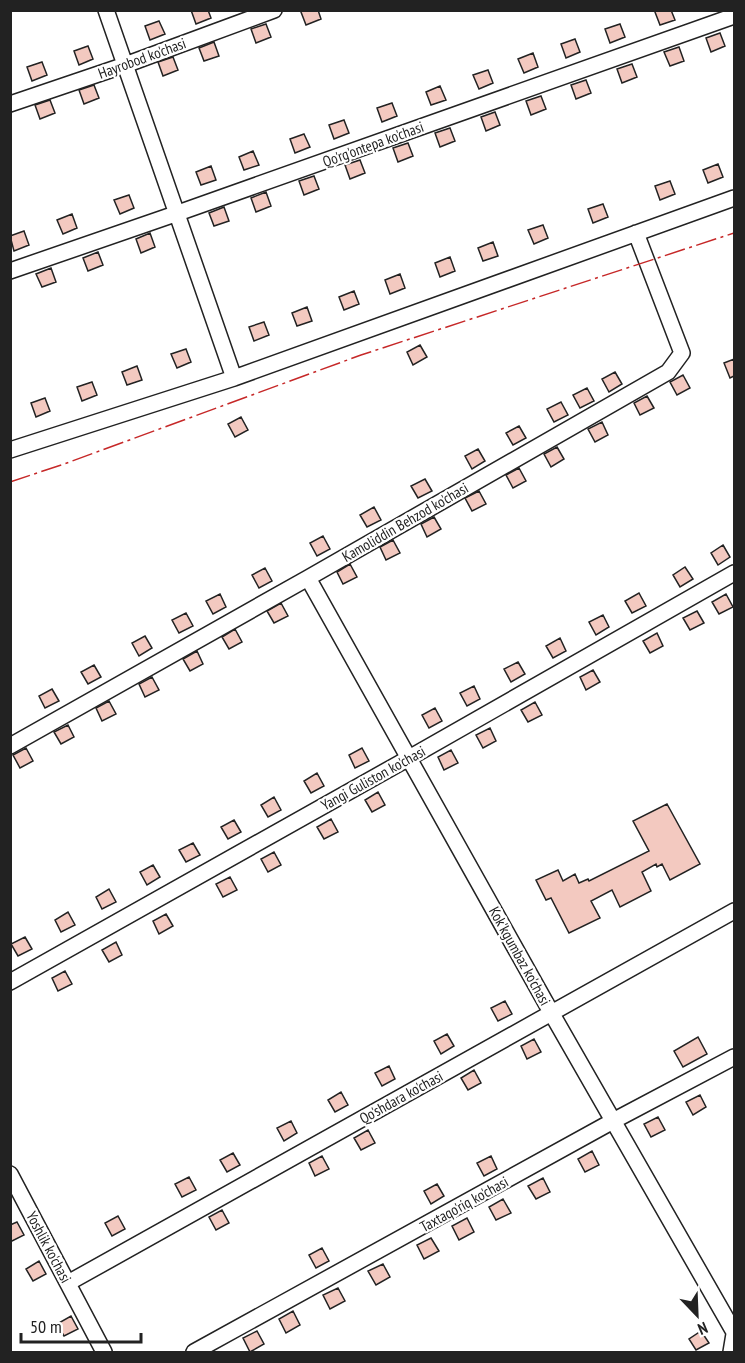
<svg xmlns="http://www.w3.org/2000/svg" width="745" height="1363" viewBox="0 0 745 1363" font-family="'PT Sans Narrow',sans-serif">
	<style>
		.building { fill: #f3c9c0; stroke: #222; stroke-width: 1.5 }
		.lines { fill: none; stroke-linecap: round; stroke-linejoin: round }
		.street-casing { stroke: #222; stroke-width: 18 }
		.street { stroke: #fff; stroke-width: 15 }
		.power { stroke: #c62828; stroke-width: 1.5; stroke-dasharray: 21 4.5 3 4.5; stroke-linecap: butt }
		.labels { text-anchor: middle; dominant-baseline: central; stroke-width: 4.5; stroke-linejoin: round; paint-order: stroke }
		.street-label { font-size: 15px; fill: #222; stroke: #fff }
	</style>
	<rect width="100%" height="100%" fill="#fff"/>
	<!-- building -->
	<path class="building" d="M191 10H208L211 18 196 24Z
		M304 10H318L321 19 306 25 301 12Z
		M658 10H671L675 20 660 25 655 12Z
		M159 21 165 34 150 40 145 26Z
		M266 24 271 37 256 43 251 29Z
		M620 24 625 37 610 43 605 29Z
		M720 33 725 46 711 52 706 38Z
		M575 39 580 52 566 58 561 44Z
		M214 42 219 56 204 61 199 48Z
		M88 46 93 59 79 65 74 51Z
		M679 47 684 61 670 66 664 52Z
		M533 53 538 67 524 73 518 59Z
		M173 57 178 70 163 76 158 62Z
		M42 62 47 75 32 81 27 67Z
		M632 64 637 77 622 83 617 69Z
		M488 70 493 83 479 89 473 75Z
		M586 80 591 93 576 99 571 85Z
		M94 85 99 98 84 104 79 90Z
		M440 86 446 100 431 105 426 92Z
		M541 96 546 109 531 115 526 101Z
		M50 100 55 113 40 119 35 105Z
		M392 103 397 116 382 122 377 108Z
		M495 112 500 125 486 131 481 117Z
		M344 120 349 133 334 139 329 125Z
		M450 128 455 141 440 147 435 133Z
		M304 134 310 147 295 153 290 139Z
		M408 143 413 156 398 162 393 148Z
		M253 151 259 165 244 170 239 157Z
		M360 160 365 173 350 179 345 165Z
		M718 164 723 177 708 183 703 170Z
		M211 166 216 180 201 185 196 172Z
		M314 176 319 189 304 195 299 181Z
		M670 181 675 194 660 200 655 186Z
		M266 192 271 206 256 212 251 198Z
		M129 195 134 208 120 214 114 200Z
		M603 204 608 217 593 223 588 209Z
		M224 207 229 221 214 226 209 213Z
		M72 214 77 228 63 234 57 220Z
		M543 225 548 238 534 244 528 230Z
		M24 231 29 245 14 251 10 236Z
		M150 233 155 247 141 253 136 239Z
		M493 242 498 256 483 261 478 248Z
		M98 252 103 265 88 271 83 258Z
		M450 257 455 271 440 277 435 263Z
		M51 268 56 282 42 287 36 274Z
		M400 274 405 288 390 294 385 280Z
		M354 291 359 304 344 310 339 297Z
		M307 307 312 321 297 326 292 313Z
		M264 322 269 335 254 341 249 327Z
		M420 345 427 357 413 365 407 352Z
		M186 349 191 362 177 368 171 354Z
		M734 359V376L730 378 724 363Z
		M137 366 142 380 127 385 122 372Z
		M615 372 622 384 609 392 602 379Z
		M683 375 690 388 677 395 670 382Z
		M92 382 97 395 82 401 77 387Z
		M587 388 594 401 580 408 573 395Z
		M647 396 654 408 640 415 634 403Z
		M45 398 50 411 36 417 31 403Z
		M561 402 568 415 554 422 547 409Z
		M241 417 248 430 235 437 228 424Z
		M602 422 608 435 595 442 588 429Z
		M519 426 526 438 513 445 506 433Z
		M557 447 564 459 551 467 544 454Z
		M478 449 485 461 472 469 465 456Z
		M519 468 526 481 513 488 506 475Z
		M425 479 432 491 418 498 411 486Z
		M479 491 486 504 472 511 465 498Z
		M374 507 381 520 367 527 360 515Z
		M434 517 441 529 427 537 421 524Z
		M323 536 330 549 317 556 310 543Z
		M393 540 400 553 386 560 380 547Z
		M723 545 730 557 718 565 711 553Z
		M350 564 357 577 343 584 337 572Z
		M685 567 693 579 680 587 673 575Z
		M265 568 272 581 259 588 252 575Z
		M639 593 646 606 632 613 625 601Z
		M220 594 226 607 213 614 206 601Z
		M726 594 733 607 719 614 712 602Z
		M281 603 288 616 274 623 267 611Z
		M697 611 704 623 690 630 683 618Z
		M186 613 193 626 179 633 172 620Z
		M603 615 609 627 596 635 589 622Z
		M235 629 242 642 229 649 222 637Z
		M657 633 663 646 650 653 643 641Z
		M145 636 152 648 139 656 132 643Z
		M560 638 566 651 553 658 546 646Z
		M197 651 203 664 190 671 183 659Z
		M518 662 525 674 511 682 504 669Z
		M94 665 101 677 88 684 81 672Z
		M593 670 600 682 586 690 580 677Z
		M152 677 159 690 145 697 139 684Z
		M474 686 480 699 467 706 460 693Z
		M52 689 59 701 45 708 39 696Z
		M109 701 116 714 102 721 96 708Z
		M535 702 542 715 528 722 521 710Z
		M435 708 442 721 429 728 422 715Z
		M68 725 74 737 61 744 54 732Z
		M490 728 496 741 483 748 476 735Z
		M26 748 33 761 20 768 13 755Z
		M362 748 369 761 355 768 349 755Z
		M451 750 458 763 444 770 438 757Z
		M317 773 324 786 311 793 304 781Z
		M378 792 385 805 372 812 365 800Z
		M274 797 281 810 268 817 261 805Z
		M667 804 700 864 670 880 662 864 657 867 656 864 642 872 651 891 620 907 612 890 591 901 600 918 569 933 551 898 546 900 536 880 558 870 563 881 575 874 579 883 588 879 589 881 649 851 633 821Z
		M331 819 338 832 324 839 317 827Z
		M234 820 241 832 228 839 221 827Z
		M193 843 200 855 186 862 179 850Z
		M274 852 281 865 268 872 261 859Z
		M153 865 160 877 147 885 140 872Z
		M230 877 237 890 223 897 216 884Z
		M109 889 116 902 102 909 96 897Z
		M68 912 75 925 61 932 55 920Z
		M166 914 173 926 159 934 153 921Z
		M25 937 32 949 18 956 11 944Z
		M116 942 122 955 109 962 102 950Z
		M65 971 72 984 58 991 52 978Z
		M505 1001 512 1014 498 1021 491 1008Z
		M447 1034 454 1046 441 1054 434 1041Z
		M698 1037 707 1054 683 1067 674 1051Z
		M534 1039 541 1052 527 1059 521 1046Z
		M389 1066 395 1079 382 1086 375 1073Z
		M474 1070 481 1083 468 1090 461 1078Z
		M341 1092 348 1105 335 1112 328 1100Z
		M700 1095 706 1107 693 1115 686 1102Z
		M658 1117 665 1130 651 1137 644 1124Z
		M291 1121 297 1133 284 1141 277 1128Z
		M368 1130 375 1143 361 1150 354 1138Z
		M592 1151 599 1165 585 1172 578 1159Z
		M233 1153 240 1165 227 1172 220 1160Z
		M322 1156 329 1169 315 1176 309 1163Z
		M491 1156 497 1169 484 1176 477 1163Z
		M189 1177 196 1190 182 1197 175 1184Z
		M543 1178 550 1192 536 1199 528 1186Z
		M437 1184 444 1196 431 1204 424 1191Z
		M503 1199 511 1213 496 1220 489 1207Z
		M222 1210 229 1223 216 1230 209 1217Z
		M118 1216 125 1229 112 1236 105 1223Z
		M467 1218 474 1232 459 1240 452 1226Z
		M17 1222 24 1235 10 1242V1225Z
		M431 1238 439 1251 424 1259 417 1245Z
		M322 1248 329 1261 316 1268 309 1255Z
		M39 1261 46 1274 33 1281 26 1269Z
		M383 1264 390 1277 376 1285 368 1271Z
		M338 1288 345 1301 330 1309 323 1295Z
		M293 1311 300 1325 286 1333 279 1319Z
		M71 1316 78 1329 64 1336 57 1324Z
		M257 1331 264 1344 250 1352 243 1338Z
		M701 1331 709 1343 696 1350 689 1339Z"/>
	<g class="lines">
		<defs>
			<path id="street" d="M106 10 234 378
				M10 104 125 65 274 10
				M10 271 178 213 734 16
				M10 450 234 378 734 198
				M308 578 552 1014 734 1332
				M10 746 308 578 668 372 682 353 636 233
				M10 982 409 758 734 573
				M10 1174 104 1352
				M68 1283 734 911
				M194 1352 613 1121 734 1057
				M731 1352 734 1334"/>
		</defs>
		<!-- street casing -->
		<use href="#street" class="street-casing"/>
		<!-- street -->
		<use href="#street" class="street"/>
		<!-- power -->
		<path class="power" d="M10 482 64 464 361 355 734 233"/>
	</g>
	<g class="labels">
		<!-- street labels -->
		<g class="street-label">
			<text transform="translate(142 58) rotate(-20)">Hayrobod ko'chasi</text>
			<text transform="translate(373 144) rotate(-20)">Qo'rg'ontepa ko'chasi</text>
			<text transform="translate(405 522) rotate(-30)">Kamoliddin Behzod ko'chasi</text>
			<text transform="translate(373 778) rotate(-29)">Yangi Guliston ko'chasi</text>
			<text transform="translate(520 956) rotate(61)">Kok'kgumbaz ko'chasi</text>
			<text transform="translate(401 1097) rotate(-29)">Qo'shdara ko'chasi</text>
			<text transform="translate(464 1204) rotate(-29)">Taxtaqo'riq ko'chasi</text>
			<text transform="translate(49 1247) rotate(62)">Yoshlik ko'chasi</text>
		</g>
	</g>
	<!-- border -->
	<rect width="745" height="1363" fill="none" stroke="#222222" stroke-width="24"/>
	<!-- north arrow -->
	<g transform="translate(697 1315) rotate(157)" stroke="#ffffff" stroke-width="4.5" paint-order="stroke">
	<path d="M0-4.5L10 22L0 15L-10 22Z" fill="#222222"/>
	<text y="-9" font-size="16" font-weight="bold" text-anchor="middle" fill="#222222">N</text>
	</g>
	<!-- scale -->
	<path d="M21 1333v9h120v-9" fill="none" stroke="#222222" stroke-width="3"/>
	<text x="30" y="1333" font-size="18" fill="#222222" stroke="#ffffff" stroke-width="4.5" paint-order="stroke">50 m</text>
</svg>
